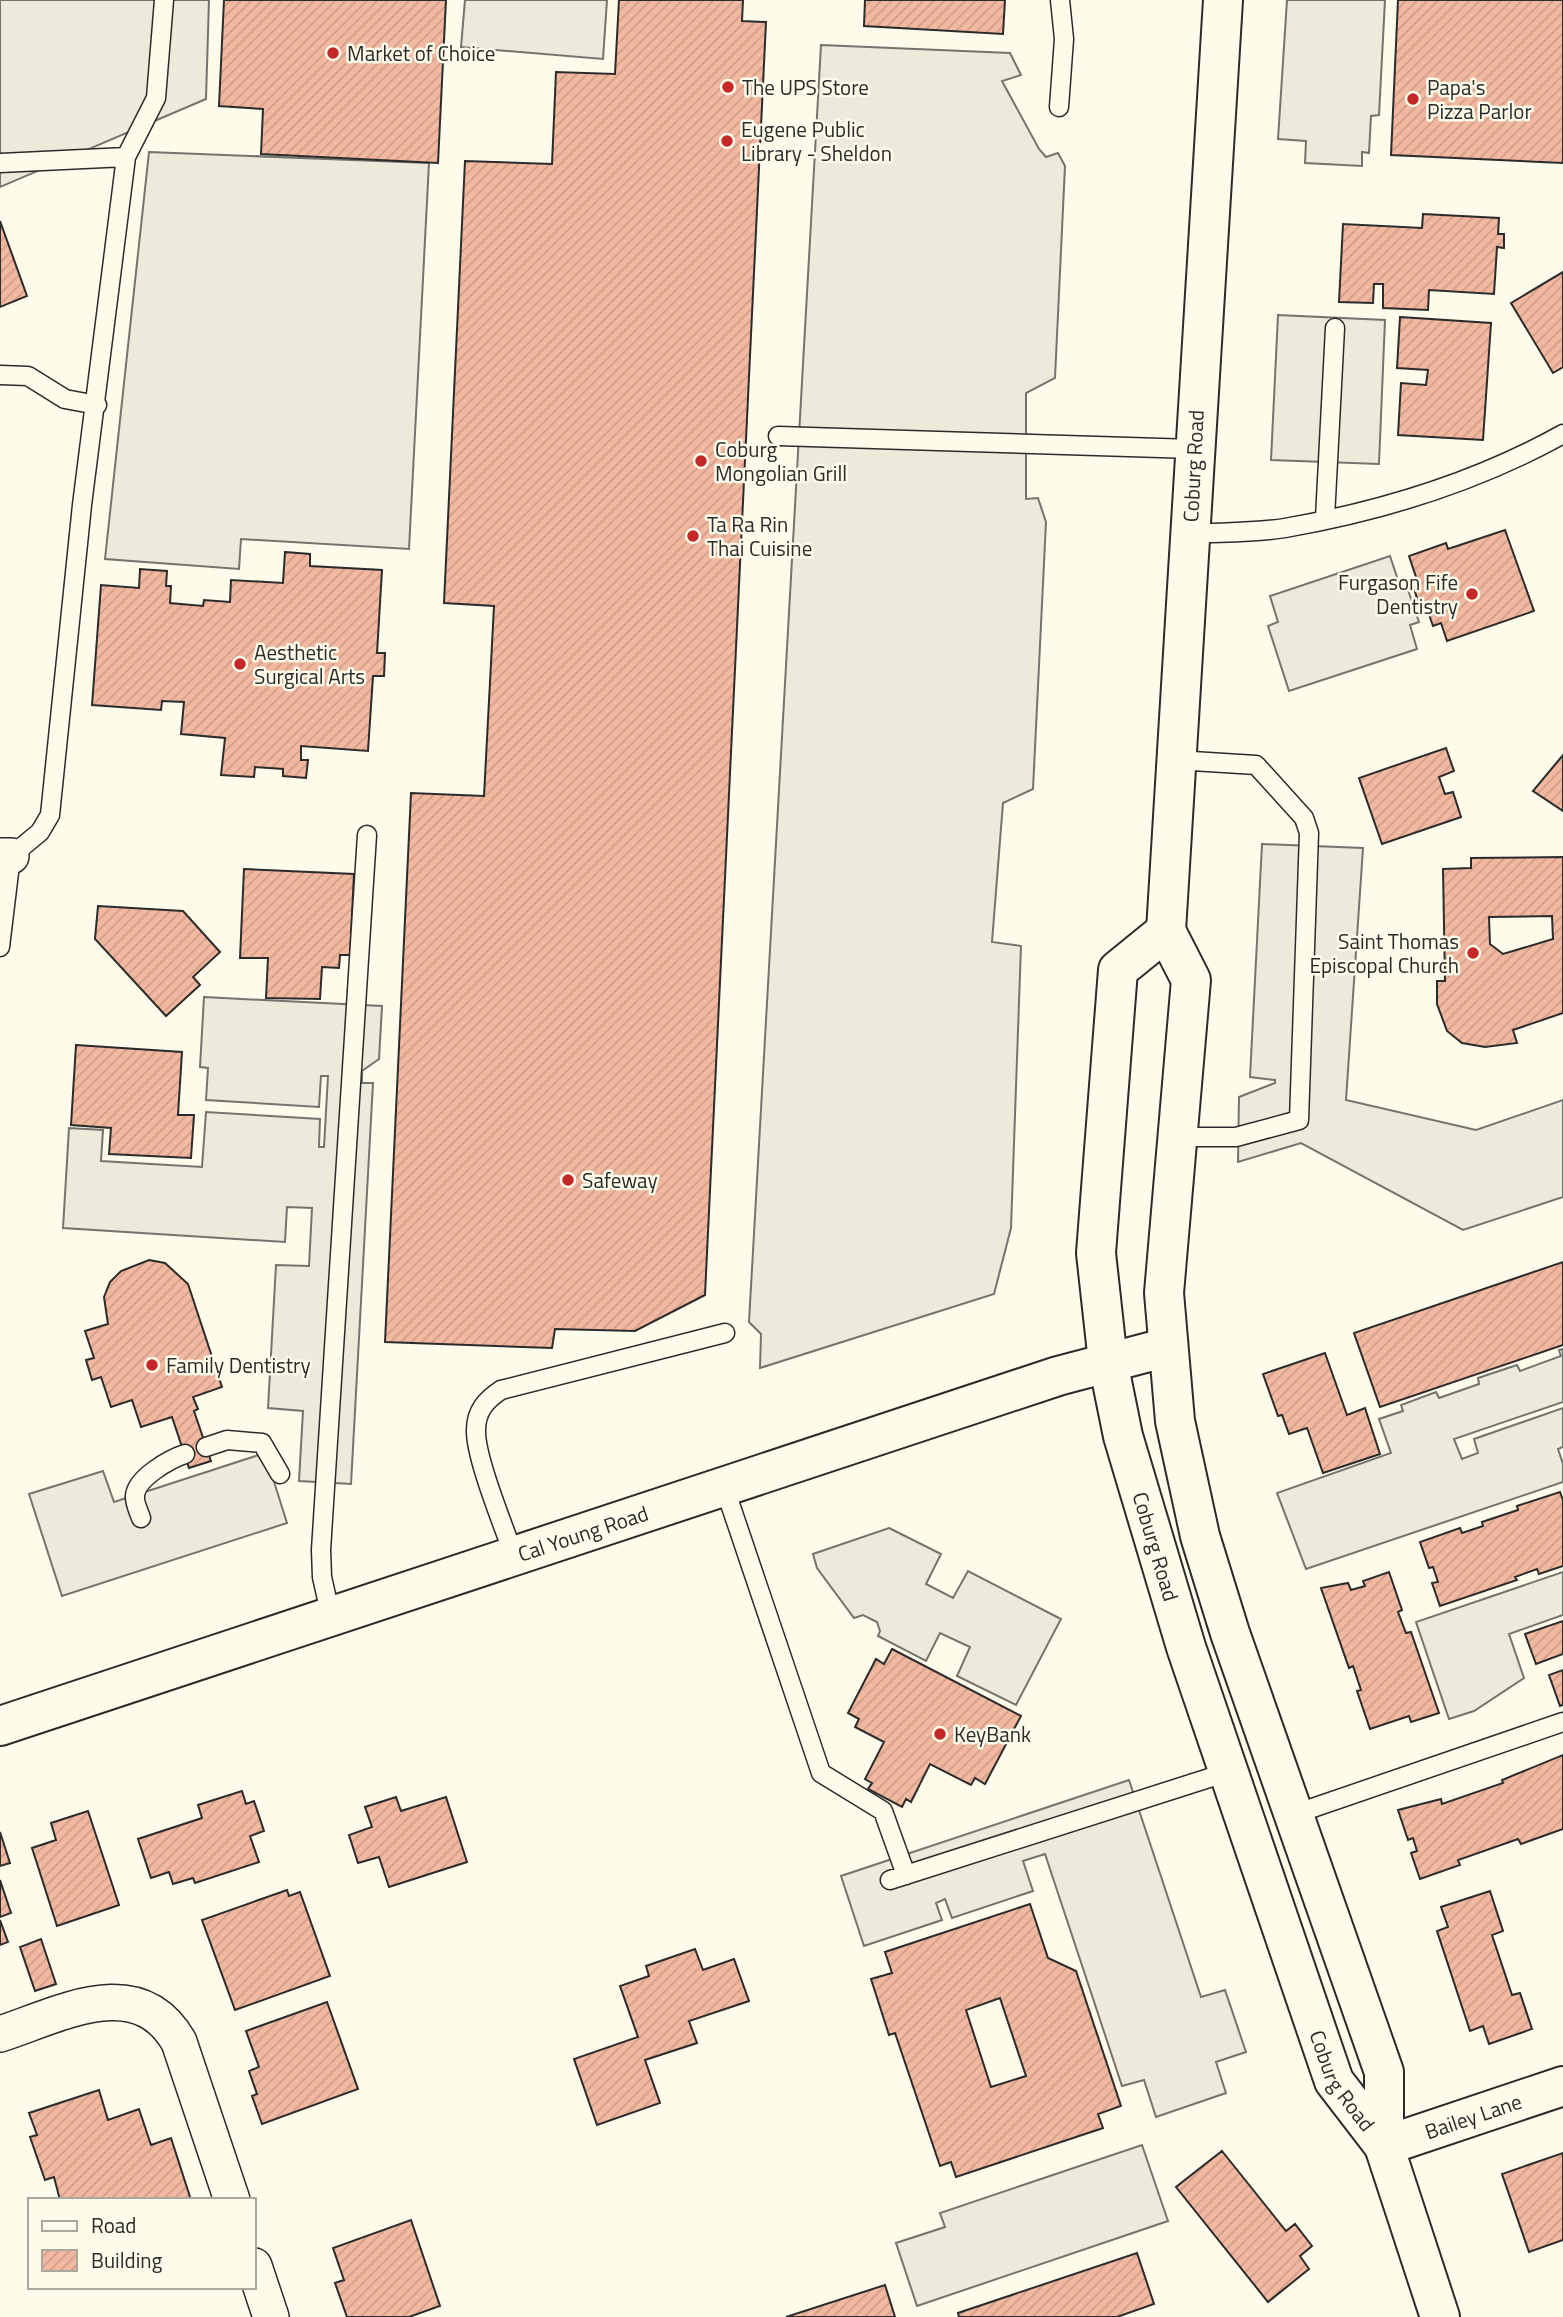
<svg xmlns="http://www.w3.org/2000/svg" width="1563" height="2317" viewBox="0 0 1563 2317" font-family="'Titillium Web',sans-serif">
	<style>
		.parking { fill: #eceadb; stroke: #74746e; stroke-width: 2 }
		.building { fill: url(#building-hatch); stroke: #2b2b2b; stroke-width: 2; fill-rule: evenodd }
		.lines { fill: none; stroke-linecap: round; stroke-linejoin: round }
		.service-casing { stroke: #2b2b2b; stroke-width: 21 }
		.minor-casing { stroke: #2b2b2b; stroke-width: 38 }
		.tertiary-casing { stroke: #2b2b2b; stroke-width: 42 }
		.secondary-casing { stroke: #2b2b2b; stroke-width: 42 }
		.service { stroke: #fdfbea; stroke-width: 18 }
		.minor { stroke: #fdfbea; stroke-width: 35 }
		.tertiary { stroke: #fdfbea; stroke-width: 38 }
		.secondary { stroke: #fdfbea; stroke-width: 38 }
		.poi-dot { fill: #c62828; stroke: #fdfbea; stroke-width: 2.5 }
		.labels { text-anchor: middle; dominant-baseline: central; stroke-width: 5; stroke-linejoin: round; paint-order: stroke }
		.poi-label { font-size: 21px; fill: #2b2b2b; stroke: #fdfbea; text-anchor: start }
		.street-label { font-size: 21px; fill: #2b2b2b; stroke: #fdfbea }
	</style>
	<defs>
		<pattern id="building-hatch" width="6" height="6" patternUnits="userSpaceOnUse" patternTransform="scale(1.75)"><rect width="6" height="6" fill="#f2b8a0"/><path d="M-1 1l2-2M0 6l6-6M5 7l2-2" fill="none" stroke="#d09e8a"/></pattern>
	</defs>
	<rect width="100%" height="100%" fill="#fdfbea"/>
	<!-- parking -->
	<path class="parking" d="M0 0H209L206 99 0 187Z
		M465 0H607L603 59 461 47Z
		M1287 0H1385L1379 115 1371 116 1369 153 1362 152V166L1305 163 1306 141 1278 139Z
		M821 45 1010 53 1021 75 1002 81 1039 149 1046 157 1058 153 1065 166 1055 378 1026 393V499L1038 498 1046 522 1033 789 1003 803 992 942 1021 946 1011 1228 994 1294 760 1368 761 1334 749 1322Z
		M149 152 429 163 409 549 241 539 239 569 105 559Z
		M1278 315 1385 320 1379 464 1271 460Z
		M1390 556 1399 583 1405 581 1419 622 1410 625 1417 649 1289 691 1268 626 1278 622 1270 596Z
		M1262 844 1363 848 1346 1100 1476 1130 1563 1100V1197L1463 1230 1301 1143 1238 1162 1239 1097 1275 1083V1080L1250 1077Z
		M204 997 382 1006 379 1059 362 1071V1083H373L351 1484 299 1481 303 1411 268 1408 276 1265 309 1266 312 1208 287 1207 285 1242 63 1228 69 1128 103 1130 101 1161 202 1167 206 1112 320 1119 319 1147H324L328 1076H321L319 1107 206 1100 208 1068 200 1067Z
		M1563 1349V1402L1454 1439 1462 1459 1478 1453 1474 1439 1563 1408V1447L1558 1449 1563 1464V1482L1306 1569 1277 1493 1391 1453 1379 1419 1403 1411 1401 1405 1436 1392 1439 1398 1479 1384 1478 1378 1517 1365 1520 1371 1561 1356 1559 1350Z
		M265 1453 287 1523 62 1596 29 1494 103 1471 114 1502Z
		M889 1528 941 1554 926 1584 953 1598 968 1571 1061 1619 1016 1705 957 1676 970 1647 940 1633 926 1661 878 1636 880 1631 877 1622 863 1615 854 1618 817 1568 813 1554Z
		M1563 1572V1615L1509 1634 1524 1678 1474 1711 1449 1719 1416 1622Z
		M1129 1780 1201 1997 1225 1990 1246 2052 1216 2062 1226 2093 1156 2117 1144 2080 1122 2086 1045 1854 1023 1861 1033 1891 952 1918 945 1899 936 1903 942 1920 864 1946 841 1876Z
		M1142 2145 1168 2221 917 2306 896 2243 945 2227 940 2213Z"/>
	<!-- building -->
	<path class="building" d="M224 0H446L438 163 261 154 263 109 219 106Z
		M619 0H743L742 21 766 22 705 1295 635 1331 555 1329 552 1348 385 1342 411 793 484 796 494 606 444 603 465 161 552 164 556 72 615 74Z
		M865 0H1005L1003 34 864 26Z
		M1398 0H1563V163L1391 155Z
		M1423 214 1499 218 1498 234H1504V248L1497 247 1494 294 1429 290 1428 310 1383 308V284H1374L1373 303 1339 302 1343 224 1422 228Z
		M0 221 27 296 0 307Z
		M1563 272V367L1553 373 1511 303Z
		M1400 317 1491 323 1483 440 1398 435 1401 383 1426 385 1428 370 1397 368Z
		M1505 530 1534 611 1447 641 1441 623 1433 626 1426 606 1420 608 1412 582 1417 580 1409 556 1446 543 1448 549Z
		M285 552 310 554V566L382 570 377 653H385L384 676H373L368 751 301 746V760H308L306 778 283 776V769L255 767 254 777 221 775 225 738 181 734 184 702 162 701 161 710 92 705 101 585 139 588 140 569 167 571 166 586H171L170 603 203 606 204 600 230 602 231 580 283 583Z
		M1446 748 1454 771 1439 777 1445 794 1453 792 1461 817 1382 844 1359 778Z
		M1563 755V811L1533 791Z
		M1563 857V1013L1513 1030 1517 1043 1485 1047 1462 1043 1447 1031 1437 1004V981H1445L1443 869 1471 868V858ZM1552 916 1553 939 1503 954 1490 944 1489 917Z
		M244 869 354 874 350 955H340L339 968 322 967 320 999 266 998 268 958H240Z
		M98 906 183 911 220 952 193 977 200 985 166 1016 95 939Z
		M76 1045 182 1052 178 1115H194L191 1158 109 1154 111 1128 71 1125Z
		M149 1260 165 1263 188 1284 222 1387 193 1397 198 1409 194 1411 211 1461 189 1468 172 1417 141 1427 132 1400 111 1407 101 1377 92 1380 86 1360 94 1358 85 1331 108 1324 104 1297 110 1282 121 1271Z
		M1563 1262V1345L1380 1407 1354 1333Z
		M1325 1353 1347 1415 1365 1408 1380 1454 1323 1473 1307 1428 1289 1434 1282 1415 1278 1416 1263 1374Z
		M1560 1492 1563 1500V1566L1539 1574 1537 1569 1515 1577 1517 1580 1440 1606 1432 1583 1438 1582 1433 1567 1429 1568 1420 1542 1460 1528 1462 1533 1483 1526 1482 1522 1518 1510 1517 1506Z
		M1389 1572 1402 1610 1398 1612 1406 1633 1411 1632 1439 1713 1411 1722 1409 1716 1370 1729 1357 1691 1361 1690 1353 1666 1349 1668 1321 1588 1348 1583 1351 1590 1365 1586 1363 1581Z
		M1563 1621V1654L1536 1664 1525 1634Z
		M892 1649 1021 1716 985 1784 975 1778 971 1785 930 1764 911 1802 906 1799 902 1807 868 1789 872 1783 865 1779 884 1742 855 1727 859 1719 848 1713 876 1659 884 1664Z
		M1563 1670V1705L1560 1706 1549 1675Z
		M1563 1755V1829L1521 1844 1518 1839 1458 1860 1460 1865 1420 1879 1411 1853 1417 1851 1413 1838 1408 1840 1398 1810 1441 1799 1442 1804 1503 1783 1502 1780Z
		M242 1791 246 1804 254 1801 264 1831 250 1836 259 1862 195 1883 193 1878 173 1884 169 1872 151 1878 138 1839 202 1818 198 1805Z
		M396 1797 401 1811 446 1797 467 1862 389 1887 379 1857 358 1863 349 1835 372 1827 365 1807Z
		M88 1811 119 1905 57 1926 32 1848 56 1840 51 1823Z
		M0 1832 10 1863 0 1866Z
		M0 1880 11 1913 0 1917Z
		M287 1890 289 1896 300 1892 330 1976 235 2010 202 1920Z
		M1490 1891 1503 1931 1492 1935 1512 1995 1520 1993 1532 2029 1489 2044 1483 2026 1470 2031 1437 1931 1448 1927 1441 1907Z
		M1030 1904 1048 1958 1076 1971 1121 2106 1098 2114 1103 2128 956 2177 951 2162 940 2166 895 2033 889 2035 871 1979 892 1973 885 1952ZM1000 1998 1026 2076 991 2087 966 2010Z
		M0 1920 8 1942 0 1945Z
		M41 1939 56 1984 35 1991 20 1947Z
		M695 1949 703 1970 734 1959 749 2001 689 2021 697 2043 645 2060 660 2103 597 2125 574 2059 638 2037 620 1986 649 1976 646 1966Z
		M327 2002 358 2089 262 2124 252 2096 257 2094 249 2071 259 2067 246 2031Z
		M99 2090 108 2120 139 2109 151 2145 171 2138 191 2200H60L54 2177 45 2180 30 2137 37 2135 29 2113Z
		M1222 2151 1286 2231 1295 2224 1312 2246 1300 2256 1309 2269 1268 2302 1176 2187Z
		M1563 2153V2240L1529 2252 1502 2174Z
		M411 2220 440 2306 409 2317H347L335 2283 344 2280 333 2248Z
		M1137 2253 1154 2304 1117 2317H959L958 2313Z
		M885 2285 895 2317H786Z"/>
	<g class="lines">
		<defs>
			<path id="service" d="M1059 107 1064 39 1060 0
				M0 163 126 157
				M0 375 28 376 65 399 97 405
				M778 436 1193 449
				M1325 518 1335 328
				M1189 534C1220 532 1254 533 1285 528 1382 511 1477 482 1563 434
				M1176 760 1256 765 1304 818 1309 833 1299 1120 1236 1137H1178
				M0 947 11 856 40 832 50 815 82 505 126 157 156 98 164 0
				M206 1447 227 1440 262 1443 280 1474
				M724 1486 821 1773 883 1811 906 1875
				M141 1518C139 1512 134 1502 135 1496 136 1478 170 1459 185 1454
				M514 1556C504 1527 475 1457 476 1430 476 1411 486 1400 501 1390L725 1333
				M331 1617 322 1577 321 1550 367 835
				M1295 1814 1563 1722
				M890 1880 1231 1771"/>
			<path id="minor" d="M0 856H11
				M0 2034C59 2015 138 1970 179 2042L232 2200
				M254 2266 271 2317"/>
			<g id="tertiary">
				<path id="s1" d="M1384 2146 1563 2086"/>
			</g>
			<g id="secondary">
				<path d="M1223 0 1166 931 1191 980 1164 1293 1175 1421 1200 1536 1230 1633 1384 2072V2146L1440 2317"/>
				<path id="s2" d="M1166 931 1118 970 1096 1253 1108 1362 1123 1436 1186 1647 1334 2081 1384 2146"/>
				<path id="s3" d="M0 1726 1058 1376 1168 1347"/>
			</g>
		</defs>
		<!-- service casing -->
		<use href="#service" class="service-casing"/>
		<!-- minor casing -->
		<use href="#minor" class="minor-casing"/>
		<!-- tertiary casing -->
		<use href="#tertiary" class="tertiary-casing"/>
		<!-- secondary casing -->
		<use href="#secondary" class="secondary-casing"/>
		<!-- service -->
		<use href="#service" class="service"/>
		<!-- minor -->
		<use href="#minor" class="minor"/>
		<!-- tertiary -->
		<use href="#tertiary" class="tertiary"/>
		<!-- secondary -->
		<use href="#secondary" class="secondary"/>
	</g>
	<!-- markers -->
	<g class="poi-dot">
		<circle cx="333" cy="53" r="7"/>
		<circle cx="728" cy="87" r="7"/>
		<circle cx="1413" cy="99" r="7"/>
		<circle cx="727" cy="141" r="7"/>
		<circle cx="701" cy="461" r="7"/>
		<circle cx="693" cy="536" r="7"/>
		<circle cx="1472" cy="594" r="7"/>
		<circle cx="240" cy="664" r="7"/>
		<circle cx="1473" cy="953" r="7"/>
		<circle cx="568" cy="1180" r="7"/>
		<circle cx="152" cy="1365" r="7"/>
		<circle cx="940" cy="1734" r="7"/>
	</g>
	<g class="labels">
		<!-- poi labels -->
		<g class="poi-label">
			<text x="347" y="53">Market of Choice</text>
			<text x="742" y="87">The UPS Store</text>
			<text x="1427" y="87">Papa's<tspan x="1427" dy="24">Pizza Parlor</tspan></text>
			<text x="741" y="129">Eugene Public<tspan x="741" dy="24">Library - Sheldon</tspan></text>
			<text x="715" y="449">Coburg<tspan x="715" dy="24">Mongolian Grill</tspan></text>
			<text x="707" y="524">Ta Ra Rin<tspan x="707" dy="24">Thai Cuisine</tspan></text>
			<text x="1458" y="582" text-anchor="end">Furgason Fife<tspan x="1458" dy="24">Dentistry</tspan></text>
			<text x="254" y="652">Aesthetic<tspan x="254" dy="24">Surgical Arts</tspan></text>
			<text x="1459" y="941" text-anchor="end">Saint Thomas<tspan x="1459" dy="24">Episcopal Church</tspan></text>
			<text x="582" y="1180">Safeway</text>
			<text x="166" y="1365">Family Dentistry</text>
			<text x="954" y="1734">KeyBank</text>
		</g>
		<!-- street labels -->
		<g class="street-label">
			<text transform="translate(1193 466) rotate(-87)">Coburg Road</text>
			<text stroke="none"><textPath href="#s3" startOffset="614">Cal Young Road</textPath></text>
			<text stroke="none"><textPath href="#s2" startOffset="646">Coburg Road</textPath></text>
			<text stroke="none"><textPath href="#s2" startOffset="1213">Coburg Road</textPath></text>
			<text stroke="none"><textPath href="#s1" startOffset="94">Bailey Lane</textPath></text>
		</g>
	</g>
	<!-- legend -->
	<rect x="28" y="2198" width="228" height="91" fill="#fdfbea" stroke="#a9a89e" stroke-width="2"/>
	<rect x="42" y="2221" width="35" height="10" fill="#fdfbea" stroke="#a9a89e" stroke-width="2"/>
	<text x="91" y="2233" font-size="21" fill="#2b2b2b">Road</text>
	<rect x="42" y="2250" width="35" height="21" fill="url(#building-hatch)" stroke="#a9a89e" stroke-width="2"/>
	<text x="91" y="2268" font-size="21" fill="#2b2b2b">Building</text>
</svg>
